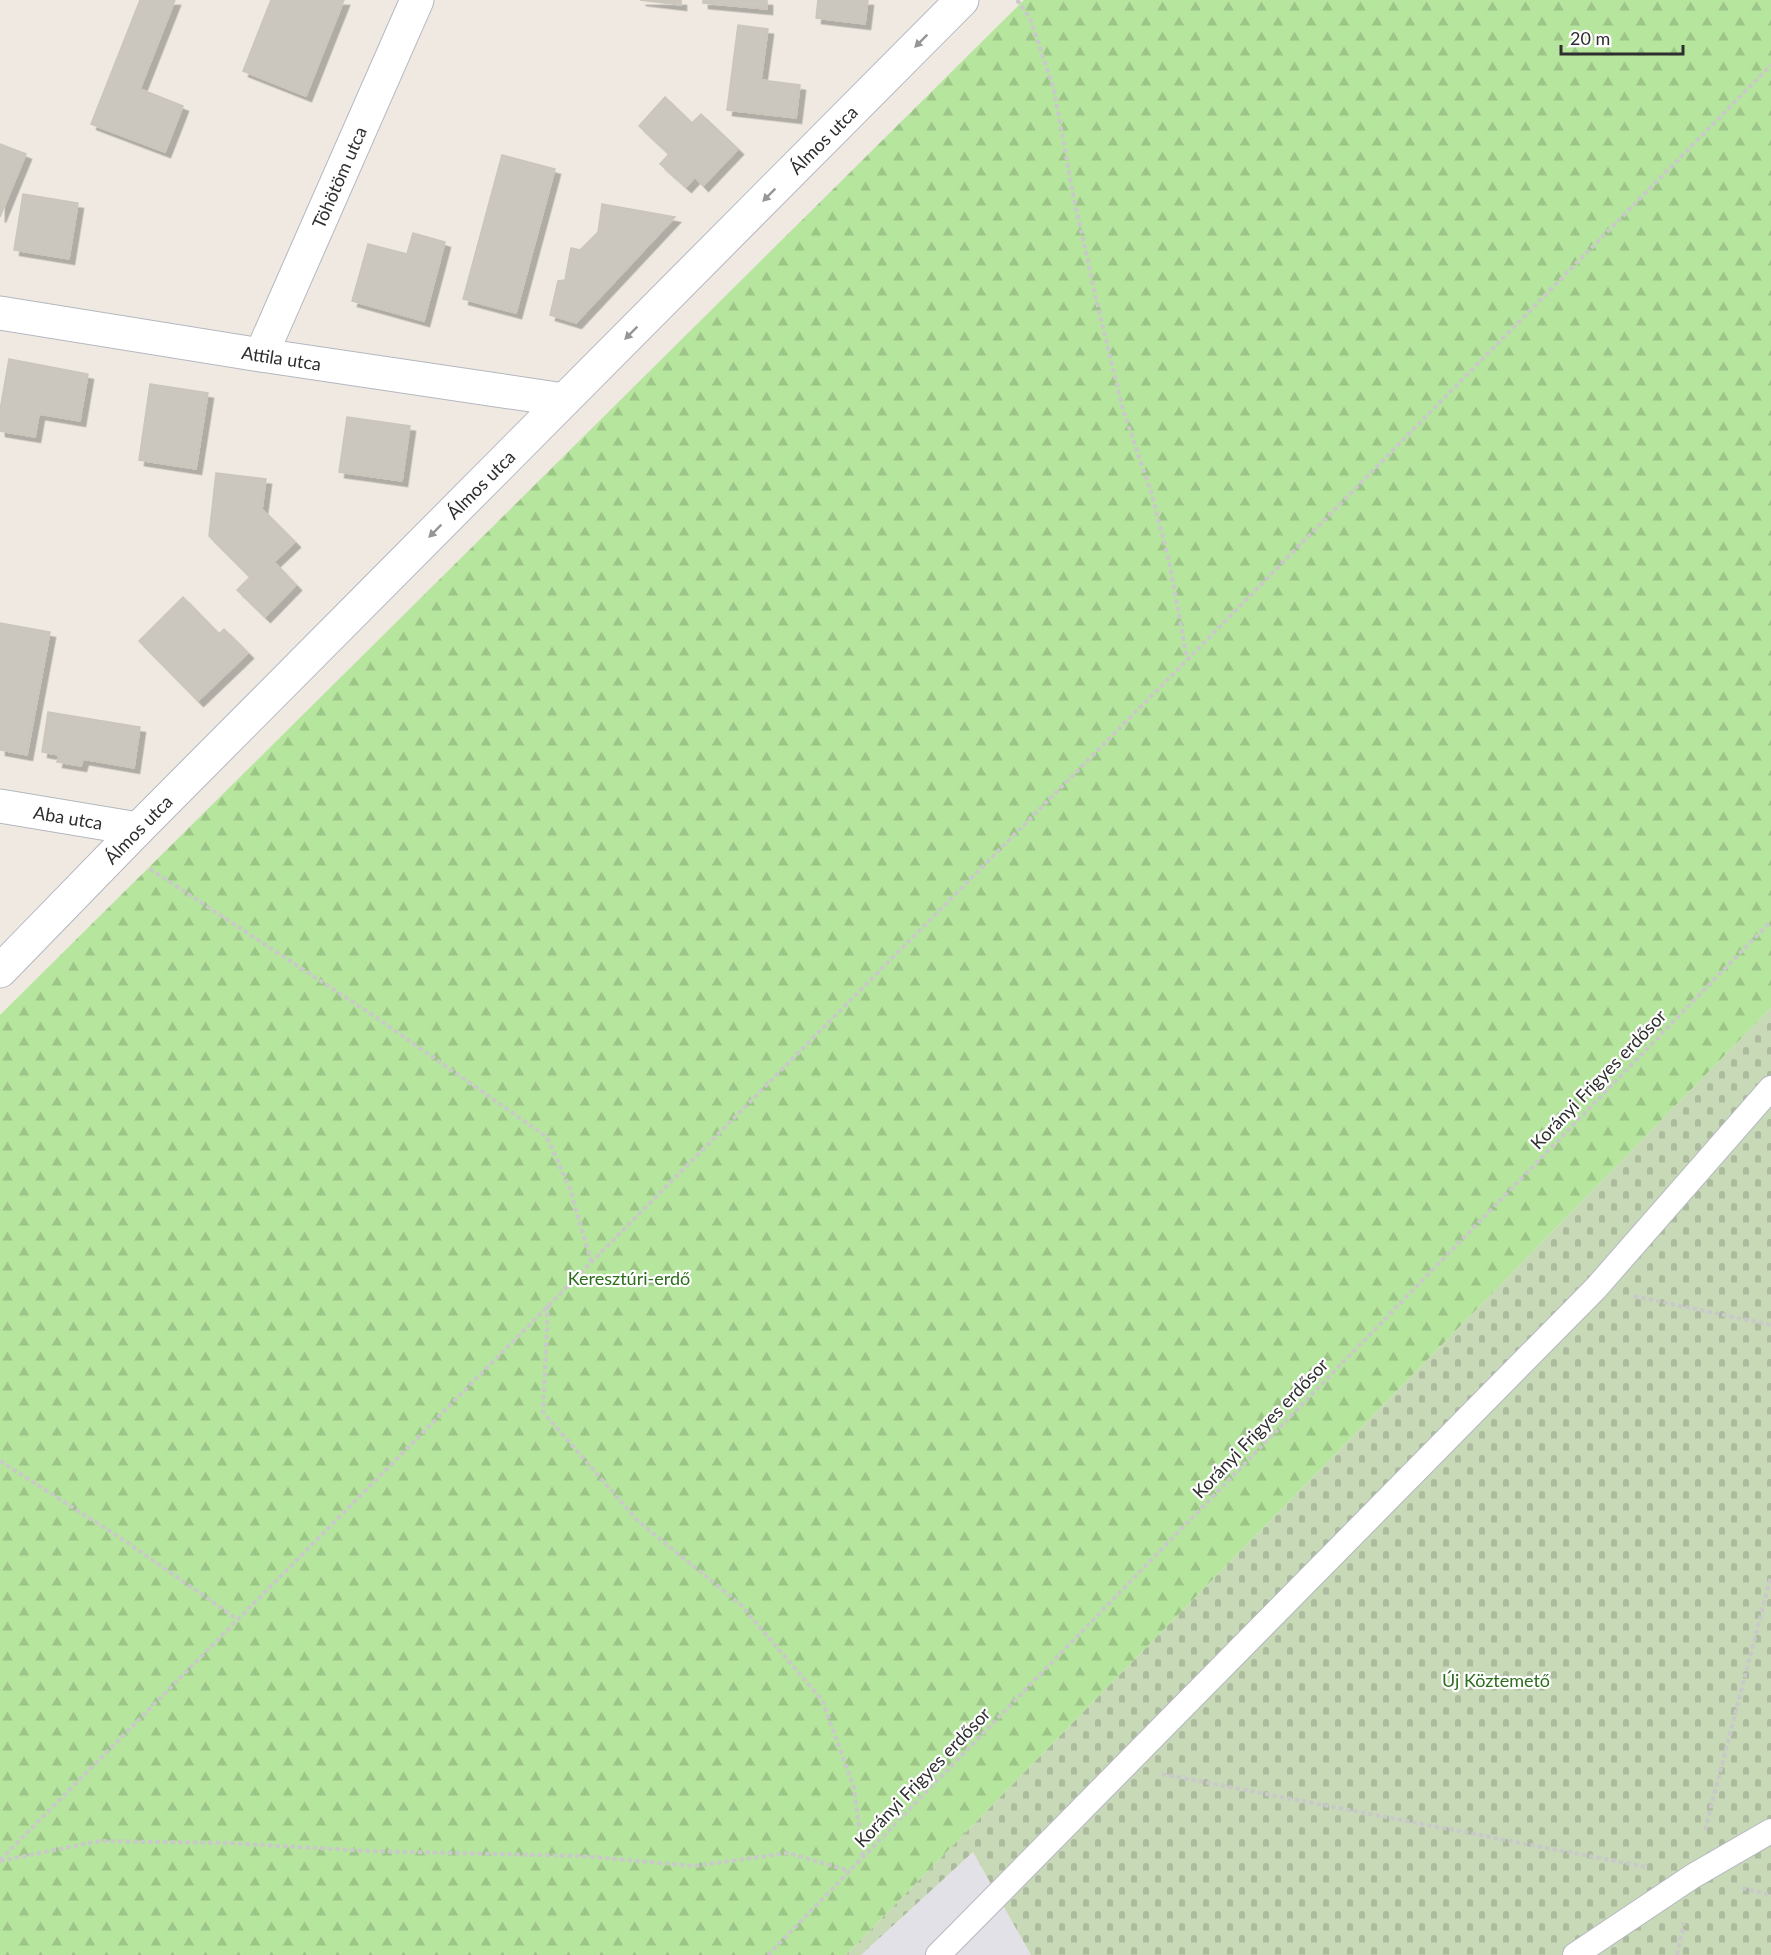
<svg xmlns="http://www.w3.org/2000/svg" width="1771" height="1955" viewBox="0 0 1771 1955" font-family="Lato,sans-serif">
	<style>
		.industrial { fill: #e3e1e8 }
		.forest { fill: url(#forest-firs) }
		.cemetery { fill: url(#cemetery-stones) }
		.building { fill: #cbc7bf; stroke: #cbc5ba; stroke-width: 1.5; filter: url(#shadow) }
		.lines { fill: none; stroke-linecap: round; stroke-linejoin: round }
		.lane-casing { stroke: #b4b7c1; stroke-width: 26 }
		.street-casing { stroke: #b4b7c1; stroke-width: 35 }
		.path { stroke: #c9c9c9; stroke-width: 4; stroke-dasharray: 4.5 3; stroke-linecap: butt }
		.lane { stroke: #fff; stroke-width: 24 }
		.street { stroke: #fff; stroke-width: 33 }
		.oneway { fill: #969696 }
		.labels { text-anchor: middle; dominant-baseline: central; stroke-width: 4.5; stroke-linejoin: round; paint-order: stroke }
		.street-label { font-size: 18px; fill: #2e2e2e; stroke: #fff }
		.park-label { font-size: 18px; fill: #2c6e1b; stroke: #fff }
	</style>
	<defs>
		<pattern id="forest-firs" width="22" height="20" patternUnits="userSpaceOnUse" patternTransform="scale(1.5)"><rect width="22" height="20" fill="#b6e59e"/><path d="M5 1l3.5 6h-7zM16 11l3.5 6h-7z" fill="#9dc588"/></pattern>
		<pattern id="cemetery-stones" width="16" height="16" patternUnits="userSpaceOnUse" patternTransform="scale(1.5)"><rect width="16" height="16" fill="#c8d9b8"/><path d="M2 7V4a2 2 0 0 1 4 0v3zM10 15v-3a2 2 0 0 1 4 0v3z" fill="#acbb9e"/></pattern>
		<filter id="shadow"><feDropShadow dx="5.5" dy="5.5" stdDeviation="0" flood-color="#0004"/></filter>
	</defs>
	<rect width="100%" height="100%" fill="#efe9e1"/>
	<!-- industrial -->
	<path class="industrial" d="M973 1852 1031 1955H861Z"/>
	<!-- forest -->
	<path class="forest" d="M1024 0H1771V1008L846 1955H0V1015Z"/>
	<!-- cemetery -->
	<path class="cemetery" d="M1771 1008V1955H1031L973 1852 861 1955H846Z"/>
	<!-- building -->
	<path class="building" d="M140 0H175L140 89 183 106 165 152 91 124Z
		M271 0H344L306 96 243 71Z
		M640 0H681V5Z
		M703 0H767V9L703 3Z
		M818 0H868L865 24 816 18Z
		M738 25 768 29 761 80 800 85 796 118 727 110Z
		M665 97 692 123 701 114 738 149 703 186 695 177 686 187 660 164 669 154 639 126Z
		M0 144 26 154 0 217Z
		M502 155 555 169 516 313 463 299Z
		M23 194 78 203 69 259 14 250Z
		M602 204 675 217 576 323 550 315 558 281 565 280 571 248 580 250 598 232Z
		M413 233 445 242 424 321 352 301 368 244 407 254Z
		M9 359 88 374 80 421 39 414 35 437 0 431V410Z
		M150 384 208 393 196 469 139 460Z
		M347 417 410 426 402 481 339 472Z
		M216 473 266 479 262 509 295 542 274 562 296 585 265 617 237 590 250 577 209 536Z
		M183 597 219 634 224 629 248 653 198 701 139 641Z
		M0 623 50 632 27 755 0 750Z
		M48 712 140 727 134 768 83 759 81 766 57 762 59 755 42 752Z"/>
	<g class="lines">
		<defs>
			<path id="lane" d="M938 1955 1596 1288 1771 1088
				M1575 1955 1693 1876 1771 1831"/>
			<g id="street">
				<path id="s1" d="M0 313 261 355 564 400"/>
				<path id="s2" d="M261 355 417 0"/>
				<path id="s3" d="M0 806 138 829"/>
				<path id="s4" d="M0 971 138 829 962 0"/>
			</g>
		</defs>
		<!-- lane casing -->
		<use href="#lane" class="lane-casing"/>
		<!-- street casing -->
		<use href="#street" class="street-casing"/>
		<!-- path -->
		<path class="path" d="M1017 0 1030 18 1054 90 1073 194 1098 307 1123 410 1152 495 1169 561 1187 659
			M150 869 371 1014 547 1137 570 1189 591 1261
			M1634 1296 1771 1325
			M548 1305 543 1412 638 1521 741 1605 822 1700 854 1788 863 1857
			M0 1461 125 1541 237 1619
			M1162 1774 1646 1867
			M1705 1830 1771 1576
			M0 1860 1187 660 1771 65
			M0 1861 99 1841 229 1843 368 1851 581 1856 694 1866 788 1853 850 1871
			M1742 1888 1771 1895
			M768 1955 1771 921
			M1677 1955 1684 1923"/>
		<!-- lane -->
		<use href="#lane" class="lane"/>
		<!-- street -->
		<use href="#street" class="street"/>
	</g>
	<!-- one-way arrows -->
	<defs><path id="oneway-solid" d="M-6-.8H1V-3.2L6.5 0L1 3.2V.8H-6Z" transform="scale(1.5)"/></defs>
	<g class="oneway">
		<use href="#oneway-solid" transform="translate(921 41) rotate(135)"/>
		<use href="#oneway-solid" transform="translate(769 195) rotate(135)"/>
		<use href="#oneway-solid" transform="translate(631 333) rotate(135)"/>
		<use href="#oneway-solid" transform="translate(435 531) rotate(135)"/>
	</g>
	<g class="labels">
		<!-- street labels -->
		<g class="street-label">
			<text stroke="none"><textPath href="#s4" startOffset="1170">Álmos utca</textPath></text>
			<text stroke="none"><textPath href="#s2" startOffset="194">Töhötöm utca</textPath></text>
			<text stroke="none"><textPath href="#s1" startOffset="285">Attila utca</textPath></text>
			<text stroke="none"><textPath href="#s4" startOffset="684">Álmos utca</textPath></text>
			<text stroke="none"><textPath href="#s3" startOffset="69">Aba utca</textPath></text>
			<text stroke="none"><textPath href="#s4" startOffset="198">Álmos utca</textPath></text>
			<text transform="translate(1598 1079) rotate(-46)">Korányi Frigyes erdősor</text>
			<text transform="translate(1260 1428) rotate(-46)">Korányi Frigyes erdősor</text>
			<text transform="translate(922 1777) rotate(-46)">Korányi Frigyes erdősor</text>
		</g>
		<!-- park labels -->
		<g class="park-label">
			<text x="629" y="1278">Keresztúri-erdő</text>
			<text x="1496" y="1680">Új Köztemető</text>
		</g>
	</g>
	<!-- scale -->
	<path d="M1561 45v9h122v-9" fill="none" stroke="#2e2e2e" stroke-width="3"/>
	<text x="1570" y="45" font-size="18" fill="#2e2e2e" stroke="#ffffff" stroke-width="4.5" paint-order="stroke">20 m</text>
</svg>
